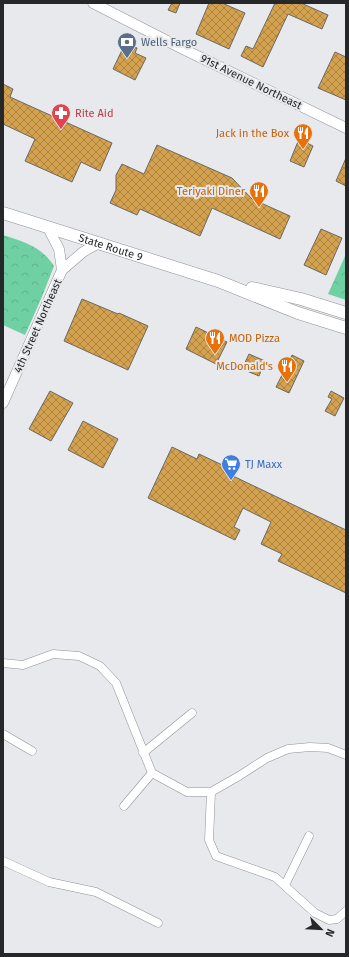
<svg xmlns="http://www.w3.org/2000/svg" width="349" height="957" viewBox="0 0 349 957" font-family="'Fira Sans',sans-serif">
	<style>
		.forest { fill: url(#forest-crowns) }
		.building { fill: url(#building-cross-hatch); stroke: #6a6864 }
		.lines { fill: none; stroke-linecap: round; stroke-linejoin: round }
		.minor-casing { stroke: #909296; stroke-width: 9 }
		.tertiary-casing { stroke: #909296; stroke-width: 11 }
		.primary-casing { stroke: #909296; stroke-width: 13 }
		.minor { stroke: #fff; stroke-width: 8 }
		.tertiary { stroke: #fff; stroke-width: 10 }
		.primary { stroke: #fff; stroke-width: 12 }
		.labels { text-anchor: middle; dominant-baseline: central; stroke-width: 4; stroke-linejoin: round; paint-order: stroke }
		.service-label { font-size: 11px; fill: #4e5e75; stroke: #e7e9ed; text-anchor: start }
		.street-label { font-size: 11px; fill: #262728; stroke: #e7e9ed }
		.health-label { font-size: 11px; fill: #be3a42; stroke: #e7e9ed; text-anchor: start }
		.food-label { font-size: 11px; fill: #c56008; stroke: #e7e9ed; text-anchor: end }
		.shop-label { font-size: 11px; fill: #366cbe; stroke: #e7e9ed; text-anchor: start }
	</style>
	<defs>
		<pattern id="forest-crowns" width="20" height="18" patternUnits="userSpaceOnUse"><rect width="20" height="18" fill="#6fd1a3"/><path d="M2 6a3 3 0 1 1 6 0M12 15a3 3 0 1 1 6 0" fill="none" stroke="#60b38c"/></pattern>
		<pattern id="building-cross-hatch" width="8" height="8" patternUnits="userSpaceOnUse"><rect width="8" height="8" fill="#d4a24f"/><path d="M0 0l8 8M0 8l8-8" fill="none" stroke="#ac8442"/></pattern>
	</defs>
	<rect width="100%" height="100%" fill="#e7e9ed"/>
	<!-- forest -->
	<path class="forest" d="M3 235C24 242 41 246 54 266L41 299 25 335 3 325Z
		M346 254V300L328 294Z"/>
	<!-- building -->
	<path class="building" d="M172 3H180L176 13 168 10Z
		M209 3H222L245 13 229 49 196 34Z
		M275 3H301L328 15 322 29 288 14 263 67 241 56 246 46 253 49Z
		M130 44 137 48 135 53 146 58 135 80 113 69 123 48 127 49Z
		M335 52 346 57V100L318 88Z
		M3 84 13 89 10 97 112 143 100 171 81 162 72 182 25 161 35 139 3 124Z
		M299 139 313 146 304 167 290 161Z
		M157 145 232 178 252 199 290 216 280 239 212 208 200 236 140 209 137 215 110 203 116 190V175L122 164 144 174Z
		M346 158V186L336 181Z
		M321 229 342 238 326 275 304 265Z
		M82 299 118 314 119 313 148 326 128 370 64 341Z
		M196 327 227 342 216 364 186 349Z
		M249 354 265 361 259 376 242 369Z
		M292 355 304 361 289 393 276 387Z
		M50 391 73 403 51 441 29 429Z
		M331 391 344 398 335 416 325 411 332 399 328 397Z
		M83 421 118 439 103 468 68 450Z
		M172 447 197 459 199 454 235 471 233 476 346 530V593L278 561 282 554 261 544 271 522 243 508 234 527 240 530 235 540 148 498Z"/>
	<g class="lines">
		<defs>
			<path id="minor" d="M3 663 23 665 53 654 79 656 100 666 116 683 152 773
				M3 734 32 751
				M143 753 192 713
				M152 773 187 792H211L239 776 267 758 288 749 310 747 328 748 346 755
				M211 792 209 840 216 856 275 877 315 913 329 920 337 919 346 911
				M124 806 152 773
				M3 861 49 882 96 892 158 923
				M285 885 309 836"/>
			<path id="tertiary" d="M93 3 181 48 346 128
				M48 228 59 249 62 270
				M3 403 62 270 83 252 97 244"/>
			<g id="primary">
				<path id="s1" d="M3 213 218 281 298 313 346 328"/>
				<path d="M252 288 301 299 346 313"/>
			</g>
		</defs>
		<!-- minor casing -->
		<use href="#minor" class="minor-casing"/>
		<!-- tertiary casing -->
		<use href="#tertiary" class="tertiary-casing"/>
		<!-- primary casing -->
		<use href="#primary" class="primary-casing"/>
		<!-- minor -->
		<use href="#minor" class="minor"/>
		<!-- tertiary -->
		<use href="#tertiary" class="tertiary"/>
		<!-- primary -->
		<use href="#primary" class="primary"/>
	</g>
	<!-- icons -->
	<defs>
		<symbol id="bank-pin" viewBox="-11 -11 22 30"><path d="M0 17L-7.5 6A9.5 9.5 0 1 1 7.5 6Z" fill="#5c6f8a" stroke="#e7e9ed"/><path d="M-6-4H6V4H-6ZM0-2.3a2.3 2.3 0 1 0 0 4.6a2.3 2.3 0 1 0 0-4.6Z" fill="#fff"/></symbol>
		<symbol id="pharmacy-pin" viewBox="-11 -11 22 30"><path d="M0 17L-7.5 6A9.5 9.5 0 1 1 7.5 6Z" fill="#e0444e" stroke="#e7e9ed"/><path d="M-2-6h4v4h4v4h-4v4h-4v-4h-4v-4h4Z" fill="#fff"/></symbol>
		<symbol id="restaurant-pin" viewBox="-11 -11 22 30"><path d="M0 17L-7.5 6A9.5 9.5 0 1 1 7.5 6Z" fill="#e8710a" stroke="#e7e9ed"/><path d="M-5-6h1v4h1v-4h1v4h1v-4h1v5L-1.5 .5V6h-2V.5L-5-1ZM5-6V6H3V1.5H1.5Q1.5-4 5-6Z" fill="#fff"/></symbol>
		<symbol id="supermarket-pin" viewBox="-11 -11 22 30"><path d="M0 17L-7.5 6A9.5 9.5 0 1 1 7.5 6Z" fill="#3f7fe0" stroke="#e7e9ed"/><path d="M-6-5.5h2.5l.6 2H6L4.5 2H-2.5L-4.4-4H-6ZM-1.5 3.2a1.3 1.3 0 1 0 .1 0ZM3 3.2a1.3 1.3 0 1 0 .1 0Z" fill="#fff"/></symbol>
	</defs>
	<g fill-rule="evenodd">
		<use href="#bank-pin" x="116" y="31" width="22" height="30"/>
		<use href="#pharmacy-pin" x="50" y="102" width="22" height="30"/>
		<use href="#restaurant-pin" x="292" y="122" width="22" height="30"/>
		<use href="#restaurant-pin" x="248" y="180" width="22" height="30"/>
		<use href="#restaurant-pin" x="204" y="327" width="22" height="30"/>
		<use href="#restaurant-pin" x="276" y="355" width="22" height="30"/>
		<use href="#supermarket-pin" x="220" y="453" width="22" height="30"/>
	</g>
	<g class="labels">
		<!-- service labels -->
		<g class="service-label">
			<text x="141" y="42">Wells Fargo</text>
		</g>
		<!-- street labels -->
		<g class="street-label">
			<text transform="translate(251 82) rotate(26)">91st Avenue Northeast</text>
			<text stroke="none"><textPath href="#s1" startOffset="113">State Route 9</textPath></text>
			<text transform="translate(38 326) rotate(-66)">4th Street Northeast</text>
		</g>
		<!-- health labels -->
		<g class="health-label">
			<text x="75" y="113">Rite Aid</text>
		</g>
		<!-- food labels -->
		<g class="food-label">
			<text x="289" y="133">Jack in the Box</text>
			<text x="245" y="191">Teriyaki Diner</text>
			<text x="229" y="338" text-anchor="start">MOD Pizza</text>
			<text x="273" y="366">McDonald's</text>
		</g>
		<!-- shop labels -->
		<g class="shop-label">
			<text x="245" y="464">TJ Maxx</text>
		</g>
	</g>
	<!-- border -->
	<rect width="349" height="957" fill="none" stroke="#262728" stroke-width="8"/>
	<!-- north arrow -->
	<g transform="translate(321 929) rotate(114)" stroke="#e7e9ed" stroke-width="3" paint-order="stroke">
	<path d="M0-3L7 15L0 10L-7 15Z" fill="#262728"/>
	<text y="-6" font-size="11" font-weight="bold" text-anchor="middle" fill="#262728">N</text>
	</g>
</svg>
